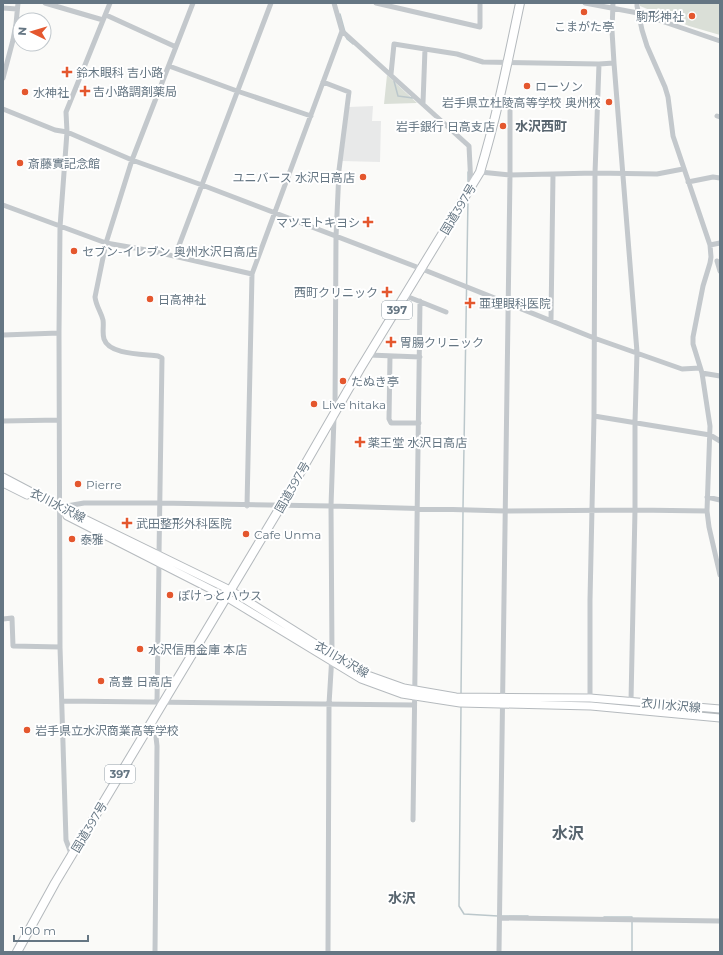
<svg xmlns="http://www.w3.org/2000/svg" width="723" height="955" viewBox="0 0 723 955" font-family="Montserrat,'Noto Sans JP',sans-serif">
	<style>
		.built { fill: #e8e9e9 }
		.green { fill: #dadfd7 }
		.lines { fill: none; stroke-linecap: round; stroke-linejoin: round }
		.stream { stroke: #bbc7cb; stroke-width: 1.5 }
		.major-casing { stroke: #b5babe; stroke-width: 9 }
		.highway-casing { stroke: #b4b9bd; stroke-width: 10 }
		.minor { stroke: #c3c8cc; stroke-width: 5 }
		.major { stroke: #fff; stroke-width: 7 }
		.highway { stroke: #fff; stroke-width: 8 }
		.poi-dot { fill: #e4572e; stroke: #fff; stroke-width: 1.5 }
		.labels { text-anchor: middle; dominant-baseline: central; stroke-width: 4; stroke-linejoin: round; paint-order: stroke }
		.shield { fill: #fff; stroke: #939fa8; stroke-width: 1 }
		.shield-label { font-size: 11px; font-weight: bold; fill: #657683 }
		.poi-label { font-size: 12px; fill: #657683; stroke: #fff; text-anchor: start }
		.street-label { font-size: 12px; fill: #657683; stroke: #fff }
		.neighbourhood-label { font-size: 13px; font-weight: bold; fill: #57646e; stroke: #fff }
		.quarter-label { font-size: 14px; font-weight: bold; fill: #57646e; stroke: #fff }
		.district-label { font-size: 16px; font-weight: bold; fill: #57646e; stroke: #fff }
	</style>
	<rect width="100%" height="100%" fill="#fafaf8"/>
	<!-- built -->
	<path class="built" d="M373 106 372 121H381L380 162 342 161 349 107Z"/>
	<!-- green -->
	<path class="green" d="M640 3H720V35L689 26 640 6Z
		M387 75 417 103 384 104Z"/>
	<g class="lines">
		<!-- stream -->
		<path class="stream" d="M340 14 345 32
			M346 37 347 39 353 44
			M394 81 398 96 413 98
			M468 172V186
			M463 508 468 198
			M461 694 463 512
			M461 706 459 906 464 914 498 916
			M502 916H528
			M604 917H632V952"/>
		<defs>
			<path id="major" d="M3 477 60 507 230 590 362 673 404 688 456 697 590 698 720 709
				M3 483 27 495
				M67 516 226 597 361 679 402 694 460 703 591 706 720 718"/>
			<path id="highway" d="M17 952 55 883 281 506 360 369 480 172C497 116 508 60 520 3"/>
		</defs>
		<!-- major casing -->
		<use href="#major" class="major-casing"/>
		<!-- highway casing -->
		<use href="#highway" class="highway-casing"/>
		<!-- minor -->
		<path class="minor" d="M45 3 103 20
			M334 3 342 31 469 146 471 186
			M376 3 480 27V3
			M585 3 638 13 720 41
			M613 3 612 31 614 63 637 352 635 422V510L631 701
			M637 3V6L642 30 647 46 665 87 668 97 673 136 710 245 711 257 710 263 703 286 693 337V344L702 373 710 426 707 511 709 527 720 575
			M3 8 17 9
			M106 15 176 47
			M169 66 237 91 311 116
			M391 74 394 44 425 49
			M3 78 13 40 16 24 18 3
			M323 82 349 92 339 170 336 237 335 410
			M423 103 425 49 457 54 483 62 599 64 614 63
			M3 109 55 130 67 132 132 160 202 185 422 269 594 338 682 369 700 368
			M510 111V175L595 173 657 174 683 169
			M717 116 720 117
			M480 172 510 175 499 952
			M688 182 713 177 720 178
			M3 205 106 243 152 251 252 274
			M710 245 720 243
			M175 256 271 3
			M717 261 720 271
			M406 296 446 312
			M551 320 553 174
			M3 335 59 333
			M369 355 420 357
			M390 356 389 419 391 423H419
			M702 373 720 376
			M594 416 710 435 720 441
			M3 421 59 420
			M707 497 720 500
			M247 506 252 274 342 31
			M61 507 84 503H160L331 506 505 511 635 510 707 511
			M159 554 162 358 158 356C144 354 109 355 104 339 102 333 104 326 103 320 101 312 96 306 95 297L106 243 132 160 193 3
			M3 619 12 618 13 646 60 647
			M590 698V600L594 416 595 173 599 64
			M63 701 414 705
			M157 702 159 562
			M154 719 157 746 155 952
			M413 820 420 301
			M72 856 66 840 60 647 59 333 60 227 67 132 66 112 110 3
			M500 918 720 921
			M328 952 329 704 332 655 331 506 334 417"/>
		<!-- major -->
		<use href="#major" class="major"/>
		<!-- highway -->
		<use href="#highway" class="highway"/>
	</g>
	<!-- markers -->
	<g class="poi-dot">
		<circle cx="584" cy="12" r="4"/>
		<circle cx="692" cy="16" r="4"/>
		<path d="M65 66h4v4h4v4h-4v4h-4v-4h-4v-4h4z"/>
		<circle cx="527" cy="86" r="4"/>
		<path d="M83 85h4v4h4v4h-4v4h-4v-4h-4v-4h4z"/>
		<circle cx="25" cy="92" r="4"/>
		<circle cx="609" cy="102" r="4"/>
		<circle cx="503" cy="126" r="4"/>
		<circle cx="20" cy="163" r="4"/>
		<circle cx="363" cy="177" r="4"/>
		<path d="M366 216h4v4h4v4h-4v4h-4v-4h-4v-4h4z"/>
		<circle cx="74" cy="251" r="4"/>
		<path d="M385 286h4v4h4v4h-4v4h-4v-4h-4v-4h4z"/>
		<circle cx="150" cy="299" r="4"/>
		<path d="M468 297h4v4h4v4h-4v4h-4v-4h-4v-4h4z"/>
		<path d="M389 336h4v4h4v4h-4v4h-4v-4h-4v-4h4z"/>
		<circle cx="343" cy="381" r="4"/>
		<circle cx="314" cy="404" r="4"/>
		<path d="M358 436h4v4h4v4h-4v4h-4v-4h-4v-4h4z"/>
		<circle cx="78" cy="484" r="4"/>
		<path d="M125 517h4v4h4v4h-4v4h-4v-4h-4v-4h4z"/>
		<circle cx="246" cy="534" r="4"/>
		<circle cx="72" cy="539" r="4"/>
		<circle cx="170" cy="595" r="4"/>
		<circle cx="140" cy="649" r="4"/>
		<circle cx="101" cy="681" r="4"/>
		<circle cx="27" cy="730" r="4"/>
	</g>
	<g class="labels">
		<!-- shield labels -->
		<g class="shield">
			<rect x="382" y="301" width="30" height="18" rx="3"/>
			<rect x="105" y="765" width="30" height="18" rx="3"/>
		</g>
		<g class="shield-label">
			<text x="397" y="310">397</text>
			<text x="120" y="774">397</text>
		</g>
		<!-- poi labels -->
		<g class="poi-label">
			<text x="684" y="16" text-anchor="end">駒形神社</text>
			<text x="584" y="26" text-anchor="middle">こまがた亭</text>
			<text x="76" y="72">鈴木眼科 吉小路</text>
			<text x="535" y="86">ローソン</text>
			<text x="93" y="91">吉小路調剤薬局</text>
			<text x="33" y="92">水神社</text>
			<text x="601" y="102" text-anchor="end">岩手県立杜陵高等学校 奥州校</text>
			<text x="495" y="126" text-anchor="end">岩手銀行 日高支店</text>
			<text x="28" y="163">斎藤實記念館</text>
			<text x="355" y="177" text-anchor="end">ユニバース 水沢日高店</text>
			<text x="360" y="222" text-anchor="end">マツモトキヨシ</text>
			<text x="82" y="251">セブン-イレブン 奥州水沢日高店</text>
			<text x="378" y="292" text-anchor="end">西町クリニック</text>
			<text x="158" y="299">日高神社</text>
			<text x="479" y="303">亜理眼科医院</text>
			<text x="400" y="342">胃腸クリニック</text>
			<text x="351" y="381">たぬき亭</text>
			<text x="322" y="404">Live hitaka</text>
			<text x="368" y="442">薬王堂 水沢日高店</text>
			<text x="86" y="484">Pierre</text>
			<text x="136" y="523">武田整形外科医院</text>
			<text x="254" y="534">Cafe Unma</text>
			<text x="80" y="539">泰雅</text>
			<text x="178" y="595">ぽけっとハウス</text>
			<text x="148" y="649">水沢信用金庫 本店</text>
			<text x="109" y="681">高豊 日高店</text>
			<text x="35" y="730">岩手県立水沢商業高等学校</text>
		</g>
		<!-- street labels -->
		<g class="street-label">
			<text transform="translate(458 209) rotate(-59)">国道397号</text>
			<text transform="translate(292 487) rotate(-60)">国道397号</text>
			<text transform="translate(58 505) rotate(27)">衣川水沢線</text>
			<text transform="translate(342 659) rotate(30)">衣川水沢線</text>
			<text transform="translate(671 705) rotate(5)">衣川水沢線</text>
			<text transform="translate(89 827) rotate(-59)">国道397号</text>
		</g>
		<!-- neighbourhood labels -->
		<g class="neighbourhood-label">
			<text x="541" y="126">水沢西町</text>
		</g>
		<!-- quarter labels -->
		<g class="quarter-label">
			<text x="402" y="898">水沢</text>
		</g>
		<!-- district labels -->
		<g class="district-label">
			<text x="568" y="833">水沢</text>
		</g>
	</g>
	<!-- border -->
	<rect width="723" height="955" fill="none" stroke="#657683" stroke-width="8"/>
	<!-- north arrow -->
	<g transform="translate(32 32) rotate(275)"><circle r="19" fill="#ffffff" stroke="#c1c8cd"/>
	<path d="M0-3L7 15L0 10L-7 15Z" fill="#e4572e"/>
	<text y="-6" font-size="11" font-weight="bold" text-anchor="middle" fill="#657683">N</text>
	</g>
	<!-- scale -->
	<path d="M14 935v6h74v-6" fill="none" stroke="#657683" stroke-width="2"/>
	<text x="20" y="935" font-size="12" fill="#657683" stroke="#ffffff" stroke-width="3" paint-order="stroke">100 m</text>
</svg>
